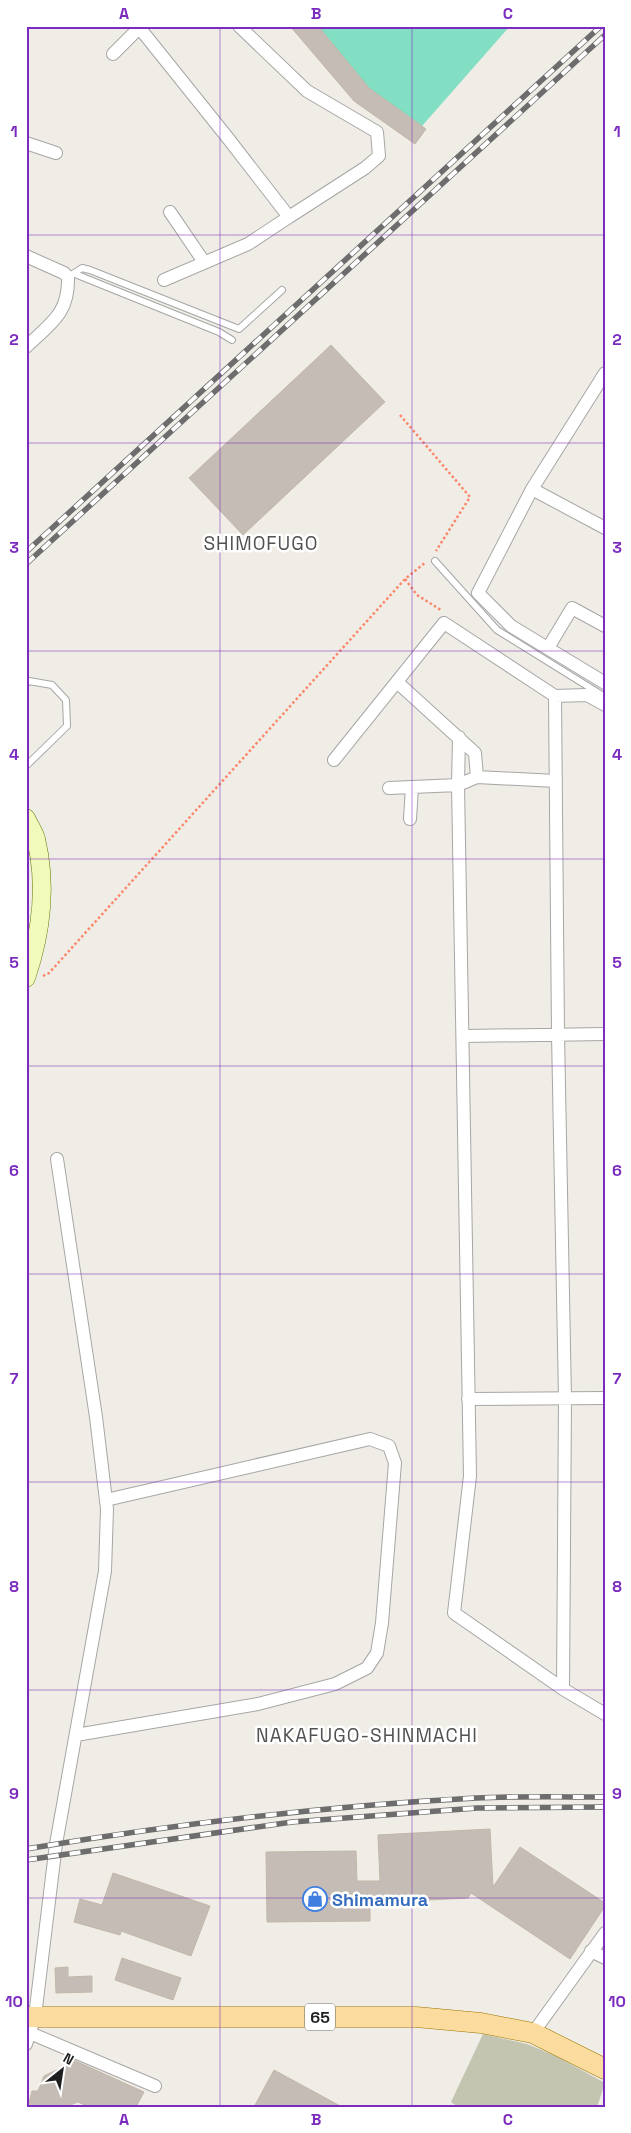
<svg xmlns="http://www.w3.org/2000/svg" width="631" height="2133" viewBox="0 0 631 2133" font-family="'Space Grotesk',sans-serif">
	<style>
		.construction { fill: #c3c5b1 }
		.pitch { fill: #83dfc4 }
		.building { fill: #c5bdb5; stroke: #c2b6a8 }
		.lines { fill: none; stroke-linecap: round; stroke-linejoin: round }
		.lane-casing { stroke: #a6a6a6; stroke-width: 8 }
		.street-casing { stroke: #a6a6a6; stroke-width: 14 }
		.secondary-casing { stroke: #627904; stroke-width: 19 }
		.primary-casing { stroke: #9b7500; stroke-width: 21 }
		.path { stroke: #fb876c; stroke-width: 2.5; stroke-dasharray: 2.5 2.5; stroke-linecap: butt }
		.lane { stroke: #fff; stroke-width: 6 }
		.street { stroke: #fff; stroke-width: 12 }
		.secondary { stroke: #f1faba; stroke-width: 18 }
		.primary { stroke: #fcdc9e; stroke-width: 20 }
		.rail-casing { stroke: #6d6d6d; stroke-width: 5.5 }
		.rail { stroke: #fff; stroke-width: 4; stroke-dasharray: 11; stroke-linecap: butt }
		.grid { fill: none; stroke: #7b2cbf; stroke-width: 1; stroke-opacity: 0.55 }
		.labels { text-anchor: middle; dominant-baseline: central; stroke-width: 5; stroke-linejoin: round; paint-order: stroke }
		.shield { fill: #fff; stroke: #626262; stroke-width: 1 }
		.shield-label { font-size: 16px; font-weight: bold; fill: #1f1f1f }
		.shop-label { font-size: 18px; font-weight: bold; fill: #366cbe; stroke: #fff; text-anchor: start }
		.neighbourhood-label { font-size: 19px; letter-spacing: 1px; fill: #525252; stroke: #fff }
		.neatline { fill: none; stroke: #7b2cbf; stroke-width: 2 }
		.grid-label { font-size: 16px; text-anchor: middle; font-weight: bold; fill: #7b2cbf }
	</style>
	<rect width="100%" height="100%" fill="#f0ede6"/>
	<!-- construction -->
	<path class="construction" d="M483 2034 527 2044 556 2056 605 2083 597 2107H458L451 2102Z"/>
	<!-- pitch -->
	<path class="pitch" d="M318 26H510L422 126 369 89Z"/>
	<!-- building -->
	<path class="building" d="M290 26H318L369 88 426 129 415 144 354 101Z
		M331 345 385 402 243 535 189 478Z
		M490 1829 493 1887 520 1847 605 1903V1906L570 1959 471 1893 468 1898 370 1903V1921L267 1922 266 1852 356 1851 357 1881H380L378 1835Z
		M113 1873 210 1906 191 1956 121 1931 120 1935 74 1922 80 1899 102 1905Z
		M122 1958 181 1978 173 2000 115 1980Z
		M68 1967V1977L92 1976V1992L56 1993 55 1968Z
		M69 2058 144 2092 136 2107H89L78 2102 65 2107H28L32 2091H38L44 2076 65 2066Z
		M274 2070 342 2107H254Z"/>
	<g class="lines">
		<defs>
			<path id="lane" d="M75 274 219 332 232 340
				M68 277 82 268 90 270 239 329 282 290
				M435 561 497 630 605 697
				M26 684 29 681 52 685 66 700 67 726 26 766"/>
			<path id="street" d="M138 26 227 137 289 217 365 168 379 156 377 132 307 91 239 26
				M113 54 141 26
				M26 143 56 153
				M170 212 204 262
				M26 256 64 273 68 277C69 314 51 323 26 347
				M164 280 248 244 289 217
				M605 373 532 489 478 593 511 626 605 683
				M532 489 605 528
				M548 648 572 608 605 626
				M397 682 475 753 477 777
				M555 696 558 1034 565 1399 563 1689
				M459 737 458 785 470 1476 454 1613 563 1689 605 1714
				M334 760 444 623 555 696 587 695 605 705
				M389 788 458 785 477 777 556 781
				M410 819 412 787
				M464 1036 605 1034
				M468 1399 605 1398
				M76 1735 258 1704 335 1684 367 1668 377 1653 382 1623 395 1463 389 1446 370 1439 106 1500
				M591 1951 605 1958
				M30 2033 155 2086
				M533 2033 605 1933
				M26 2044 35 2016 56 1844 105 1571 107 1509 96 1417 57 1159"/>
			<path id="secondary" d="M26 818C29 825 34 832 36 839 47 885 41 934 26 978"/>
			<path id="primary" d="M26 2017H416L481 2023 533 2033 605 2069"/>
		</defs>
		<!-- lane casing -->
		<use href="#lane" class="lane-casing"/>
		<!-- street casing -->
		<use href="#street" class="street-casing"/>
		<!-- secondary casing -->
		<use href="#secondary" class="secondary-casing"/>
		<!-- primary casing -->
		<use href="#primary" class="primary-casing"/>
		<!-- path -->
		<path class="path" d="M400 415 470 497 436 551
			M405 579 417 595 441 610
			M43 976 49 973 405 579 426 562"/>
		<!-- lane -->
		<use href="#lane" class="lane"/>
		<!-- street -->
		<use href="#street" class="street"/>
		<!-- secondary -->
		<use href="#secondary" class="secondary"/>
		<!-- primary -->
		<use href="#primary" class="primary"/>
		<defs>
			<path id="rail" d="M26 552 601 26
				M26 564 605 35
				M26 1849C175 1824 325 1806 476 1798 519 1796 562 1797 605 1797
				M26 1860 292 1822 477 1808 605 1807"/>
		</defs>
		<!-- rail casing -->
		<use href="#rail" class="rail-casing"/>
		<!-- rail -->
		<use href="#rail" class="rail"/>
	</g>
	<!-- grid -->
	<path class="grid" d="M220 26V2107M412 26V2107M26 235H605M26 443H605M26 651H605M26 859H605M26 1066H605M26 1274H605M26 1482H605M26 1690H605M26 1898H605"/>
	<!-- icons -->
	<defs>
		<symbol id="shop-ring" viewBox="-11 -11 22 22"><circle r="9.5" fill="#fff" stroke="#3f7fe0" stroke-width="1.5"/><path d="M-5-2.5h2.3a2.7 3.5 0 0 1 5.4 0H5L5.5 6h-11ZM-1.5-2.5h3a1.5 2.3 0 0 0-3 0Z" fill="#3f7fe0"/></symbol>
	</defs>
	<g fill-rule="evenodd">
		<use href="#shop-ring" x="301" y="1885" width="28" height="28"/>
	</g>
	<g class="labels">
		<!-- shield labels -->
		<rect class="shield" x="305" y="2003.5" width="30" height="27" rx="4"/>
		<g class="shield-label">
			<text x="320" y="2017">65</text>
		</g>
		<!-- shop labels -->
		<g class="shop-label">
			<text x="332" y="1899">Shimamura</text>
		</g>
		<!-- neighbourhood labels -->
		<g class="neighbourhood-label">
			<text x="261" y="543">SHIMOFUGO</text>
			<text x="367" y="1735">NAKAFUGO-SHINMACHI</text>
		</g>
	</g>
	<!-- border -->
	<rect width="631" height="2133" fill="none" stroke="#ffffff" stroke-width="55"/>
	<!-- north arrow -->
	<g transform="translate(62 2070) rotate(30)" stroke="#ffffff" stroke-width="4" paint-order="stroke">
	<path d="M0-4L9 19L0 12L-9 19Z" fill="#1f1f1f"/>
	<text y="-8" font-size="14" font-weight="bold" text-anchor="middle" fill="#1f1f1f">N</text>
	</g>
	<rect x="28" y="28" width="576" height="2078" class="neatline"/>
	<g class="grid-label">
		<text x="124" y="19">A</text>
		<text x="316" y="19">B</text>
		<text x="508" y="19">C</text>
		<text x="14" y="137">1</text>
		<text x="617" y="137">1</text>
		<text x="14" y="345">2</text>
		<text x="617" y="345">2</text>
		<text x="14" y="553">3</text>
		<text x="617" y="553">3</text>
		<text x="14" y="760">4</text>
		<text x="617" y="760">4</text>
		<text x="14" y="968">5</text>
		<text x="617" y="968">5</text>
		<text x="14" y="1176">6</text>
		<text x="617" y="1176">6</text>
		<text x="14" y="1384">7</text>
		<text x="617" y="1384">7</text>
		<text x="14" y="1592">8</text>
		<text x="617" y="1592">8</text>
		<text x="14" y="1799">9</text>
		<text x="617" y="1799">9</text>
		<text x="14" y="2007">10</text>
		<text x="617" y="2007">10</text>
		<text x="124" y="2125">A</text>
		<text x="316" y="2125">B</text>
		<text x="508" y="2125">C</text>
	</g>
</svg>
